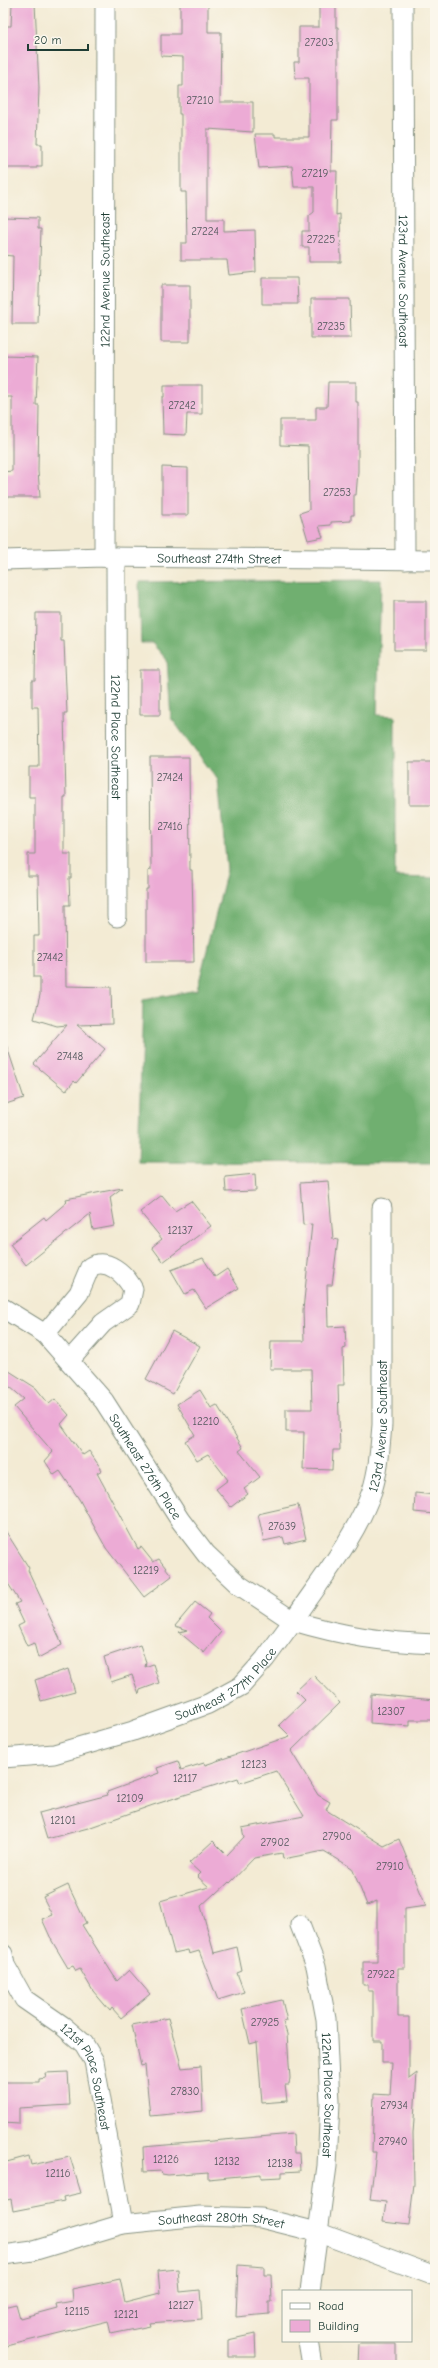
<svg xmlns="http://www.w3.org/2000/svg" width="438" height="2368" viewBox="0 0 438 2368" font-family="'Comic Neue',sans-serif">
	<style>
		.forest { fill: #6faf70; stroke: #477652 }
		.building { fill: #ecabd5 }
		.lines { fill: none; stroke-linecap: round; stroke-linejoin: round }
		.minor-casing { stroke: #899484; stroke-width: 21 }
		.minor { stroke: #fff; stroke-width: 19 }
		.labels { text-anchor: middle; dominant-baseline: central; stroke-width: 4; stroke-linejoin: round; paint-order: stroke }
		.number-label { font-size: 11px; fill: #52585c }
		.street-label { font-size: 13px; fill: #1f3d34; stroke: #fbf7ec }
	</style>
	<rect width="100%" height="100%" fill="#fbf7ec"/>
	<filter id="ink" filterUnits="userSpaceOnUse"><feTurbulence type="fractalNoise" baseFrequency=".025" numOctaves="2"/><feDisplacementMap in="SourceGraphic" scale="8" xChannelSelector="R" yChannelSelector="G"/><feConvolveMatrix kernelMatrix="1 2 1 2 8 2 1 2 1" color-interpolation-filters="sRGB"/></filter>
	<filter id="wash" filterUnits="userSpaceOnUse"><feTurbulence type="fractalNoise" baseFrequency=".012" numOctaves="4" result="noise"/><feDisplacementMap in="SourceGraphic" scale="16" xChannelSelector="R" yChannelSelector="G"/><feGaussianBlur stdDeviation="0.9" result="paint"/><feColorMatrix in="noise" values="0 0 0 0 0 0 0 0 0 0 0 0 0 0 0 0 0 1.4 0 .05"/><feComposite in="paint" operator="in"/></filter>
	<g filter="url(#wash)">
		<rect width="100%" height="100%" fill="#f3ebd4"/>
		<!-- forest -->
		<path class="forest" d="M381 580 377 715 395 716V877L435 878V1163L138 1162 143 1000 197 990 227 870 218 780 171 718 167 660 152 643H141L139 582Z"/>
		<g id="blocks">
			<!-- building -->
			<path class="building" d="M12 3H35L39 88 37 144H42V166H37V168H3V26H11Z
				M180 3H208V32H221L220 102H253V132L207 129V219H224V231L255 230 256 272 229 275 227 260H181V243H187L186 192H181V114H179V86H183V57L161 56V34H180Z
				M319 6H336V27H338V120H332L331 171H337L336 215 340 214 341 262H309V247H302V231H309V216L314 212V187H294L292 166 259 168 255 134H275V137H309V78H295L294 62H299V27H319Z
				M3 217 38 218V229H41L38 324H12L13 256 3 255Z
				M262 278H297L298 304H262Z
				M161 285H190V342H161Z
				M311 299H350L351 338H311Z
				M3 356 38 357 36 405H39L38 471 40 497H3V472L12 471V397H3Z
				M328 382H356V402H358V471L356 495H354V515H351V521L331 522V525L319 526 323 537 308 540 300 513 309 510 308 446 280 445V420H316V407H327Z
				M164 385H202V414H187L186 435 163 434 162 397H164Z
				M162 467 188 468V515H162Z
				M394 601H426V650H394Z
				M36 613H61V641H64L67 713H64L66 797H64V854H71V878H69L70 905H65L66 986 111 987 112 1024 77 1025 105 1049 76 1083 74 1081 66 1091 34 1064 67 1025 57 1026 34 1019 40 995V977H34V936H39L38 876H28V854H35V797H29V767H39L38 707H32V680H35Z
				M140 670H160V715H140Z
				M150 757H189L190 870H192L194 962H146V889H148V871L151 870Z
				M409 762H435V805H409Z
				M3 1044H6L24 1098 3 1105Z
				M255 1174 256 1191 226 1192 225 1177Z
				M328 1181 333 1239 338 1240 332 1285H327L328 1327 345 1326 346 1348 343 1349 344 1385H338L340 1450H333L332 1470 303 1469 304 1432H286V1409H312L311 1369H270L271 1341H304L303 1310 312 1224 303 1225 300 1183Z
				M122 1188 110 1197 115 1226 93 1230 90 1214 26 1265 10 1244 44 1217 46 1220 67 1202 66 1199Z
				M162 1195 175 1211 191 1201 211 1226 163 1262 152 1247 162 1239 140 1212Z
				M203 1258 215 1277 227 1269 239 1288 206 1308 194 1290 185 1294 171 1270Z
				M172 1331 200 1346 173 1394 146 1379Z
				M6 1369 36 1388 49 1404 55 1399 69 1415 61 1424 83 1455 89 1451 102 1470 97 1473 138 1549 141 1547 153 1562 159 1559 172 1576 144 1597 106 1548 79 1499 60 1471 54 1475 45 1461 53 1452 14 1407 24 1399 3 1381V1374Z
				M200 1390 211 1408 217 1405 243 1448 239 1451 260 1477 244 1489 248 1494 231 1507 216 1489 228 1480 208 1454 197 1460 185 1441 195 1435 177 1404Z
				M415 1493 435 1495V1514L414 1512Z
				M298 1505 306 1539 285 1544 283 1537 264 1541 258 1514Z
				M3 1527 29 1568 28 1570 60 1639 62 1645 38 1658 34 1643 27 1646 18 1626 24 1623 15 1604 20 1602 3 1576Z
				M195 1602 210 1614 207 1618 221 1632 204 1653 179 1632 188 1630 175 1626Z
				M140 1645 146 1662 145 1667 153 1664 159 1683 140 1690 139 1694 132 1675 111 1682 104 1657Z
				M68 1669 75 1692 41 1701 35 1680Z
				M313 1675 340 1703 291 1751 318 1795 330 1802 326 1810 384 1846 399 1839 426 1906 405 1909V1968H398V2017H409V2079L417 2073 413 2134 414 2184 409 2225 383 2222 386 2202 370 2200 376 2152H372L374 2094 390 2095 392 2063H382V2041H373V1991H368V1985H363V1962H377V1901L367 1905 352 1868 324 1851 283 1859 282 1853 254 1858 230 1883 229 1882 216 1894 215 1893 201 1906 214 1953 237 1947 242 1971 237 1973 244 1992 218 2000 199 1951 189 1954 188 1950 174 1953 160 1901 209 1887 197 1876 200 1873 189 1863 213 1841 227 1855 244 1837 242 1828 304 1816 276 1771 240 1783 238 1778 153 1805 88 1828 47 1839 39 1813 108 1795 107 1792 159 1773 157 1768 178 1761 181 1770 204 1763 205 1765 290 1736 279 1725 305 1700 296 1691Z
				M371 1694 435 1700V1720H410V1726L370 1723Z
				M68 1885 86 1923 82 1925 117 1981 129 1970 150 1994 121 2018 112 2008 110 2011 93 1991 80 1969 76 1971 73 1966 68 1968 52 1941 42 1919 52 1915 43 1897Z
				M282 2000 287 2021 283 2022 287 2034 290 2078 289 2085H285L287 2101 262 2103 257 2042 250 2044 242 2009Z
				M168 2018 182 2068 201 2066 203 2111 150 2116 145 2065 141 2066 132 2025Z
				M68 2072 70 2105 19 2108V2124L3 2123V2082H39V2079L46 2078 45 2073Z
				M293 2134 294 2153H299L300 2171 282 2172V2177L261 2178V2174L208 2179V2172L168 2175 162 2174 161 2171 144 2172 143 2147Z
				M29 2156 31 2165 70 2157 81 2193 63 2197 64 2201 13 2211 11 2199 3 2201V2163Z
				M238 2265 264 2267V2274H271L272 2302H269V2314L236 2317Z
				M178 2269 180 2292 200 2290 202 2319 149 2323 150 2326 111 2334 108 2321 7 2346 3 2330V2307L16 2304 20 2318 57 2308 56 2304 73 2301 72 2289 120 2279 125 2302 160 2293 158 2271Z
				M255 2334 256 2357H228V2340Z
				M359 2344H396V2365L358 2364Z"/>
		</g>
	</g>
	<g filter="url(#ink)">
		<use href="#blocks" fill-opacity="0" stroke="#899484" stroke-width="1"/>
		<g class="lines">
			<defs>
				<g id="minor">
					<path id="s1" d="M403 3 405 560"/>
					<path id="s2" d="M104 557 105 3"/>
					<path id="s3" d="M116 557 117 917"/>
					<path id="s4" d="M3 560 104 557 435 560"/>
					<path id="s5" d="M3 1308 45 1334 104 1401 180 1520 206 1554 239 1585 293 1621C321 1579 355 1539 372 1491 379 1469 380 1447 382 1425V1208"/>
					<path d="M45 1334 79 1293 90 1267C107 1257 125 1274 133 1289L130 1304 103 1323 69 1361"/>
					<path id="s6" d="M3 1758 54 1754 133 1731 208 1704 241 1686 265 1659 293 1621C344 1636 382 1642 435 1644"/>
					<path id="s7" d="M300 1925 316 1966 326 2019 330 2102 327 2166 310 2291"/>
					<path id="s8" d="M3 1954 5 1965 24 1999 63 2026 84 2044 94 2061 123 2224"/>
					<path id="s9" d="M3 2255 33 2251 123 2224 200 2216 261 2218 317 2232 435 2276"/>
					<path d="M308 2341 312 2365"/>
				</g>
			</defs>
			<!-- minor casing -->
			<use href="#minor" class="minor-casing"/>
			<!-- minor -->
			<use href="#minor" class="minor"/>
		</g>
	</g>
	<g class="labels">
		<!-- number labels -->
		<g class="number-label">
			<text x="319" y="42">27203</text>
			<text x="200" y="100">27210</text>
			<text x="315" y="173">27219</text>
			<text x="205" y="231">27224</text>
			<text x="321" y="239">27225</text>
			<text x="331" y="326">27235</text>
			<text x="182" y="405">27242</text>
			<text x="337" y="492">27253</text>
			<text x="170" y="777">27424</text>
			<text x="170" y="826">27416</text>
			<text x="50" y="957">27442</text>
			<text x="70" y="1056">27448</text>
			<text x="180" y="1230">12137</text>
			<text x="206" y="1421">12210</text>
			<text x="282" y="1526">27639</text>
			<text x="146" y="1570">12219</text>
			<text x="391" y="1711">12307</text>
			<text x="254" y="1764">12123</text>
			<text x="185" y="1778">12117</text>
			<text x="130" y="1798">12109</text>
			<text x="63" y="1820">12101</text>
			<text x="337" y="1836">27906</text>
			<text x="275" y="1842">27902</text>
			<text x="390" y="1866">27910</text>
			<text x="381" y="1974">27922</text>
			<text x="265" y="2022">27925</text>
			<text x="185" y="2091">27830</text>
			<text x="394" y="2105">27934</text>
			<text x="393" y="2141">27940</text>
			<text x="166" y="2159">12126</text>
			<text x="227" y="2161">12132</text>
			<text x="280" y="2163">12138</text>
			<text x="58" y="2173">12116</text>
			<text x="181" y="2305">12127</text>
			<text x="77" y="2311">12115</text>
			<text x="126" y="2314">12121</text>
		</g>
		<!-- street labels -->
		<g class="street-label">
			<text stroke="none"><textPath href="#s2" startOffset="277">122nd Avenue Southeast</textPath></text>
			<text stroke="none"><textPath href="#s1" startOffset="278">123rd Avenue Southeast</textPath></text>
			<text stroke="none"><textPath href="#s4" startOffset="216">Southeast 274th Street</textPath></text>
			<text stroke="none"><textPath href="#s3" startOffset="180">122nd Place Southeast</textPath></text>
			<text stroke="none"><textPath href="#s5" startOffset="651">123rd Avenue Southeast</textPath></text>
			<text stroke="none"><textPath href="#s5" startOffset="216">Southeast 276th Place</textPath></text>
			<text stroke="none"><textPath href="#s6" startOffset="239">Southeast 277th Place</textPath></text>
			<text stroke="none"><textPath href="#s8" startOffset="156">121st Place Southeast</textPath></text>
			<text stroke="none"><textPath href="#s7" startOffset="174">122nd Place Southeast</textPath></text>
			<text stroke="none"><textPath href="#s9" startOffset="223">Southeast 280th Street</textPath></text>
		</g>
	</g>
	<!-- margin -->
	<rect width="438" height="2368" fill="none" stroke="#fbf7ec" stroke-width="16"/>
	<!-- legend -->
	<rect x="282" y="2290" width="130" height="52" fill="#fbf7ec" stroke="#a3ada2"/>
	<rect x="290" y="2303" width="20" height="6" fill="#ffffff" stroke="#a3ada2"/>
	<text x="318" y="2310" font-size="12" fill="#1f3d34">Road</text>
	<rect x="290" y="2320" width="20" height="12" fill="#ecabd5" stroke="#a3ada2"/>
	<text x="318" y="2330" font-size="12" fill="#1f3d34">Building</text>
	<!-- scale -->
	<path d="M28 44v6h60v-6" fill="none" stroke="#1f3d34" stroke-width="2"/>
	<text x="34" y="44" font-size="12" fill="#1f3d34" stroke="#fbf7ec" stroke-width="3" paint-order="stroke">20 m</text>
</svg>
